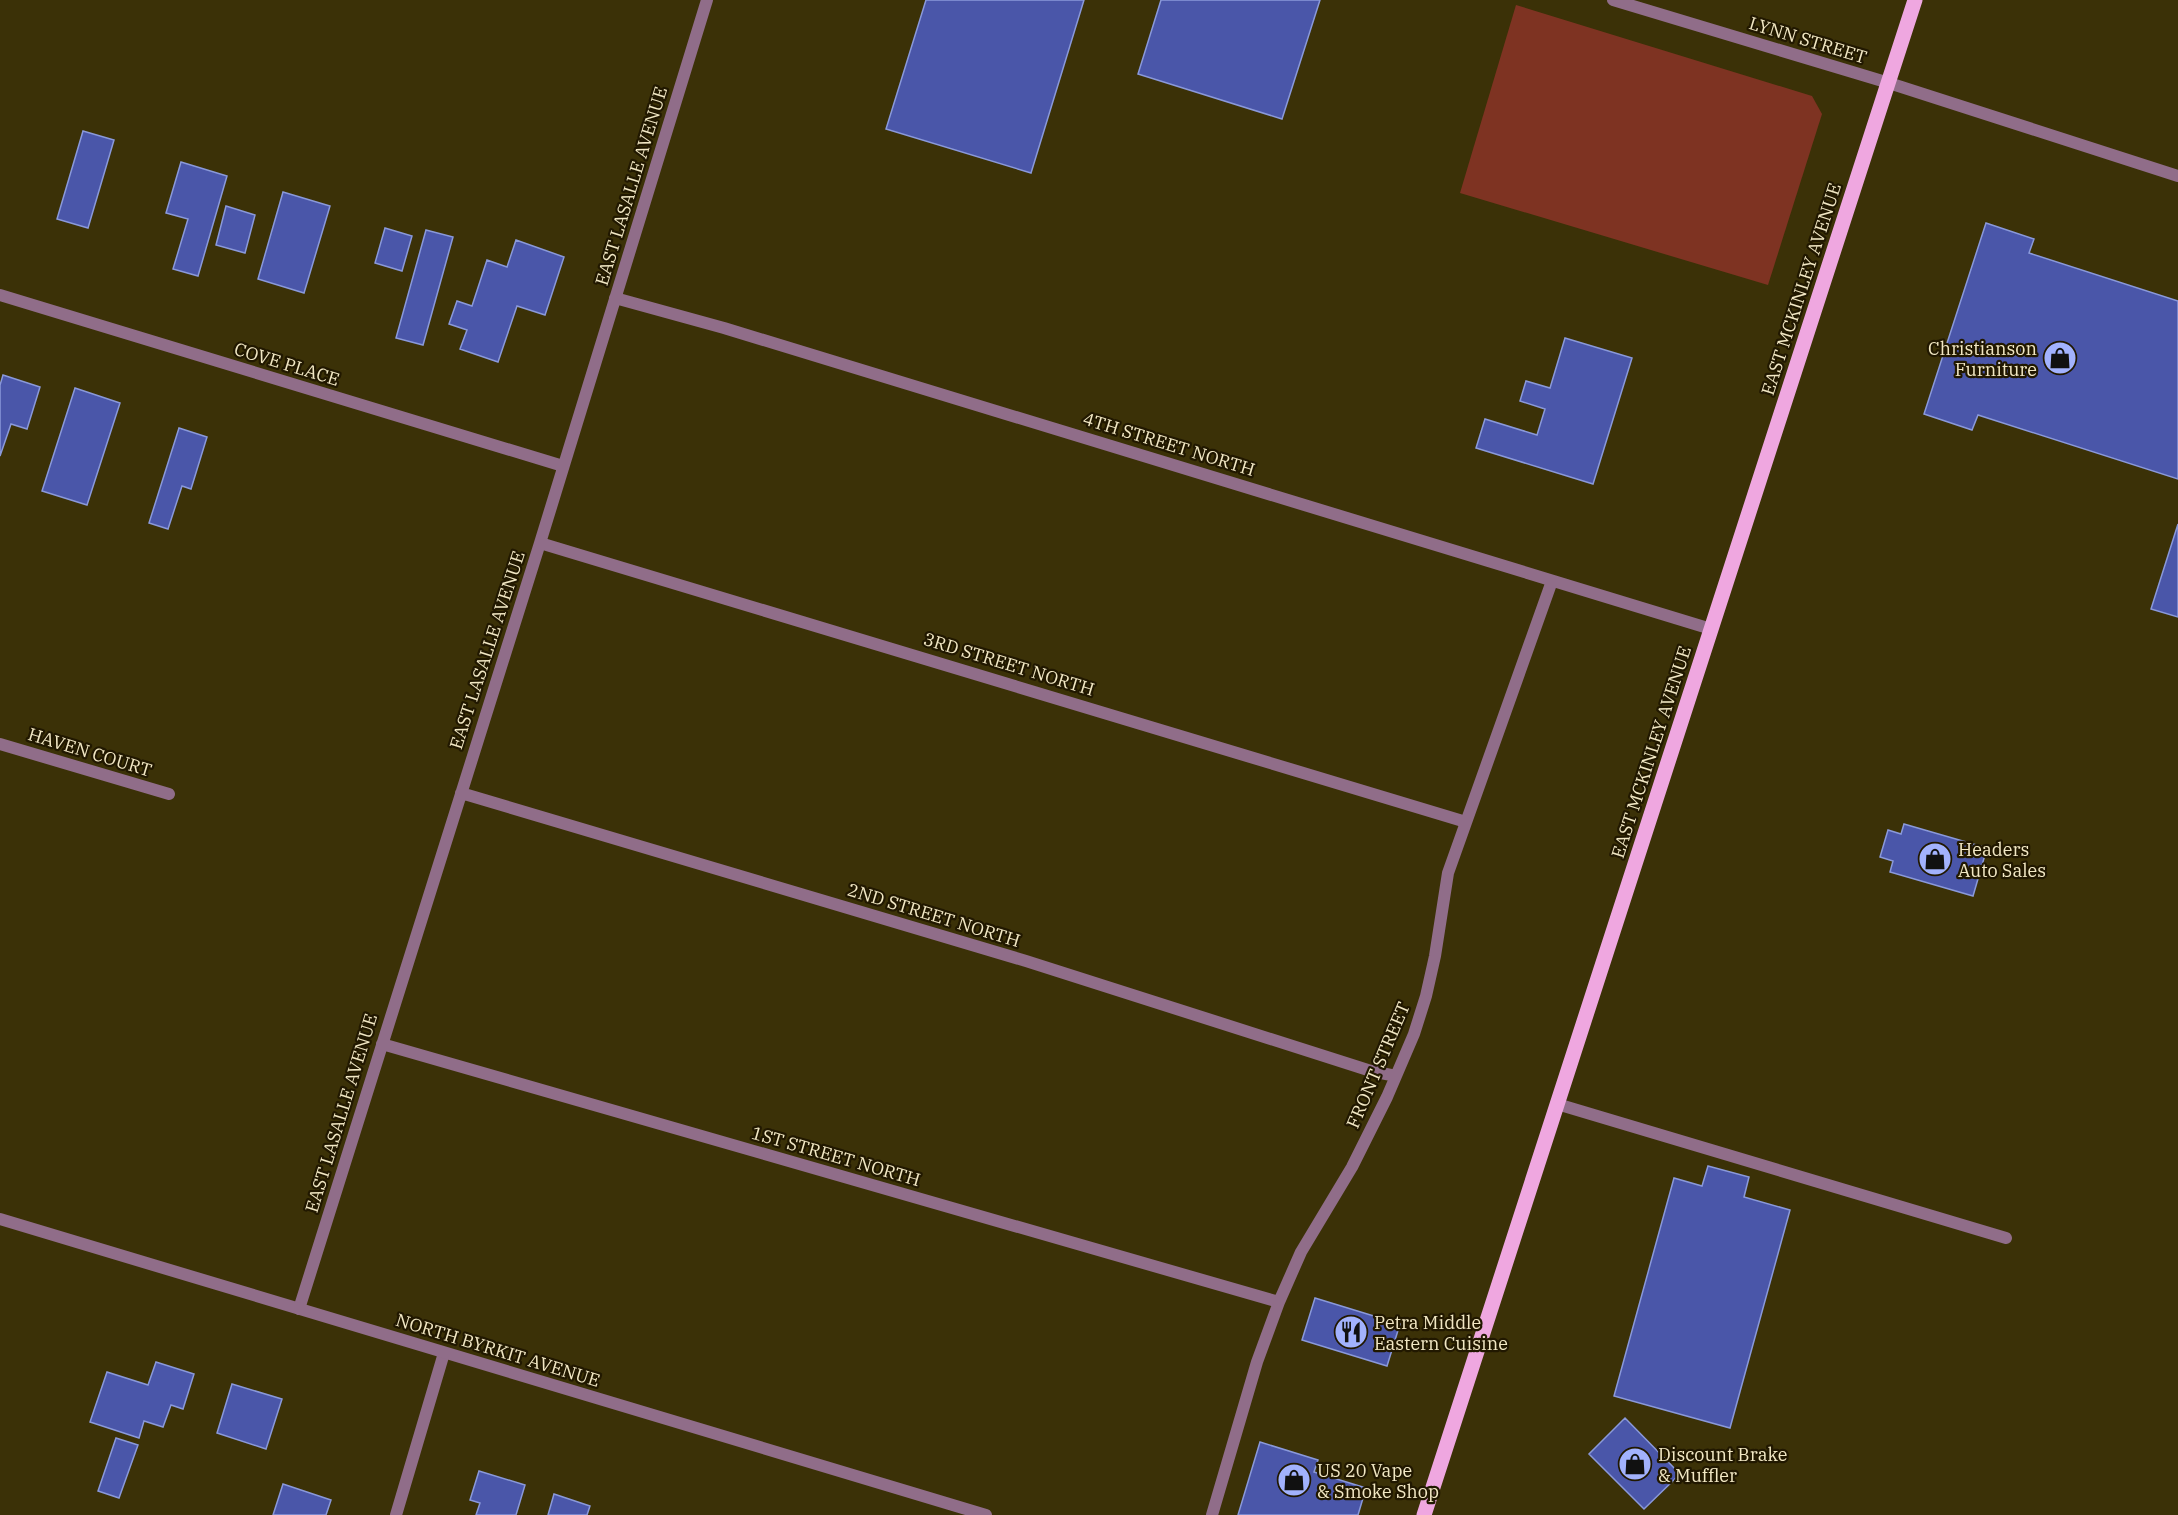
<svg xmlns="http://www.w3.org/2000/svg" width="2178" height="1515" viewBox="0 0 2178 1515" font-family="'IBM Plex Serif',serif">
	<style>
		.green { fill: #7e3322 }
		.building { fill: #4a56a9; stroke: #8a99da; stroke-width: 1.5 }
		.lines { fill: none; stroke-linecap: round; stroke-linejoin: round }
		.service { stroke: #906d89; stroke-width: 12 }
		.minor { stroke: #906d89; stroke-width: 12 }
		.tertiary { stroke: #906d89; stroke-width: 12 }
		.primary { stroke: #efa7e0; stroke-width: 15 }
		.labels { text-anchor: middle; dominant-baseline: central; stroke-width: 4.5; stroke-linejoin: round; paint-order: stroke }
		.street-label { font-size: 18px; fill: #f2e8c4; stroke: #211800 }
		.poi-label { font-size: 18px; fill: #f2e8c4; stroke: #211800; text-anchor: start }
	</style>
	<rect width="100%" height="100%" fill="#3b3107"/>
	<!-- green -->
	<path class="green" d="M1516 5 1812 96 1822 114 1768 285 1460 193Z"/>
	<!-- building -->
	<path class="building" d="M926 0H1084L1031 173 886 129Z
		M1161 0H1320L1282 119 1138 74Z
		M83 131 114 140 88 228 57 219Z
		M181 162 227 176 198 276 173 269 188 219 166 213Z
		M283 192 330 206 304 293 258 279Z
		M226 206 255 215 245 253 216 245Z
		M1986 223 2034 239 2029 253 2178 301V479L1978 415 1972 430 1924 414Z
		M385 228 412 236 402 271 375 263Z
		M426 230 453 237 423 345 396 338Z
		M516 240 564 257 545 315 517 306 498 362 460 349 467 330 449 324 457 301 472 306 487 260 507 267Z
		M1565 338 1632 358 1593 484 1476 448 1485 419 1537 435 1545 409 1520 401 1526 381 1550 388Z
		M3 375 40 387 27 429 11 424 0 456V385Z
		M75 388 120 403 87 505 42 491Z
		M179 428 207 437 191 489 182 486 168 529 149 523Z
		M2178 524V617L2151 609Z
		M1904 824 1987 848 1973 896 1890 872 1893 861 1880 857 1888 830 1901 834Z
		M1708 1166 1749 1177 1744 1197 1790 1210 1730 1428 1614 1396 1674 1178 1702 1186Z
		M1315 1298 1400 1324 1387 1366 1302 1340Z
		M156 1362 194 1374 183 1409 171 1405 163 1427 144 1421 139 1438 90 1422 107 1372 148 1385Z
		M232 1384 282 1399 266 1449 217 1433Z
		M1625 1418 1680 1474 1644 1509 1589 1454Z
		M116 1438 138 1445 119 1498 98 1491Z
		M1260 1442 1318 1460 1314 1472 1366 1488 1358 1515H1238Z
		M479 1471 525 1485 516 1515H476L480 1503 470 1500Z
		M283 1484 331 1500 326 1515H273Z
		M554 1494 590 1506 587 1515H548Z"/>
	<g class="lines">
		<!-- service -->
		<path class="service" d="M1889 83 2178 176
			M1557 1104 2006 1238"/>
		<!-- minor -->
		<path class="minor" d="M1613 0 1889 83
			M0 295 563 466
			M615 298 724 328 1711 629
			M540 543 1466 822
			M0 744 169 794
			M461 793 1026 961 1371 1071 1396 1076
			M382 1044 1279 1302
			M299 1309 540 543 707 0
			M396 1515 444 1353
			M1212 1515 1257 1362 1279 1302 1301 1252 1352 1167 1387 1097 1414 1034 1426 996 1435 956 1448 873 1552 581"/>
		<!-- tertiary -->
		<path class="tertiary" d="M0 1219 986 1515"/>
		<!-- primary -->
		<path class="primary" d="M1424 1515 1915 0"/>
	</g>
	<!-- icons -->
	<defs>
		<symbol id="shop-disc" viewBox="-11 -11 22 22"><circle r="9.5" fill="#a2b2fd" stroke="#211800"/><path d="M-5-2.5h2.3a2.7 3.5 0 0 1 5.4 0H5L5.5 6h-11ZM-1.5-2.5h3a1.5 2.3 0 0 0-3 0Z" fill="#111"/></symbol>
		<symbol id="restaurant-disc" viewBox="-11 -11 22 22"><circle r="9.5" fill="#a2b2fd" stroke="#211800"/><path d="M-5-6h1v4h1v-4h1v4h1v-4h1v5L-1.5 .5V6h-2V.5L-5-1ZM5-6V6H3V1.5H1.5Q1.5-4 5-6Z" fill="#111"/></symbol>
	</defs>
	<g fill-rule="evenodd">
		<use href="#shop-disc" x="2041" y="339" width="38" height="38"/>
		<use href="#shop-disc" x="1916" y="840" width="38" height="38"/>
		<use href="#restaurant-disc" x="1332" y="1313" width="38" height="38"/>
		<use href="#shop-disc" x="1616" y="1445" width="38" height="38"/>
		<use href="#shop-disc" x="1275" y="1461" width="38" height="38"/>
	</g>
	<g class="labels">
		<!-- street labels -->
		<g class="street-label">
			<text transform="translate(1808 40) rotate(17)">LYNN STREET</text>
			<text transform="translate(631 186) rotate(-73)">EAST LASALLE AVENUE</text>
			<text transform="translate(1801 289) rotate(-72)">EAST MCKINLEY AVENUE</text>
			<text transform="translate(287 364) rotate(17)">COVE PLACE</text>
			<text transform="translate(1169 444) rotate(17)">4TH STREET NORTH</text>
			<text transform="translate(487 650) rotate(-72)">EAST LASALLE AVENUE</text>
			<text transform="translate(1009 664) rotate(17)">3RD STREET NORTH</text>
			<text transform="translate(90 752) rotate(17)">HAVEN COURT</text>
			<text transform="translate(1651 752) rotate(-72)">EAST MCKINLEY AVENUE</text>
			<text transform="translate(934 915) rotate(17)">2ND STREET NORTH</text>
			<text transform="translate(1378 1065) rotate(-67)">FRONT STREET</text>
			<text transform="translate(341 1113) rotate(-73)">EAST LASALLE AVENUE</text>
			<text transform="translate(836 1156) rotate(16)">1ST STREET NORTH</text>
			<text transform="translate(498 1350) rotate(17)">NORTH BYRKIT AVENUE</text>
		</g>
		<!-- poi labels -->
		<g class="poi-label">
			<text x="2037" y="348" text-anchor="end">Christianson<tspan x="2037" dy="21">Furniture</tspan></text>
			<text x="1958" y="849">Headers<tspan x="1958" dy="21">Auto Sales</tspan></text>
			<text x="1374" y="1322">Petra Middle<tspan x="1374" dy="21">Eastern Cuisine</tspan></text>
			<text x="1658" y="1454">Discount Brake<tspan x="1658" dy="21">&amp; Muffler</tspan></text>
			<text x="1317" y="1470">US 20 Vape<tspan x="1317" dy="21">&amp; Smoke Shop</tspan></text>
		</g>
	</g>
</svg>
